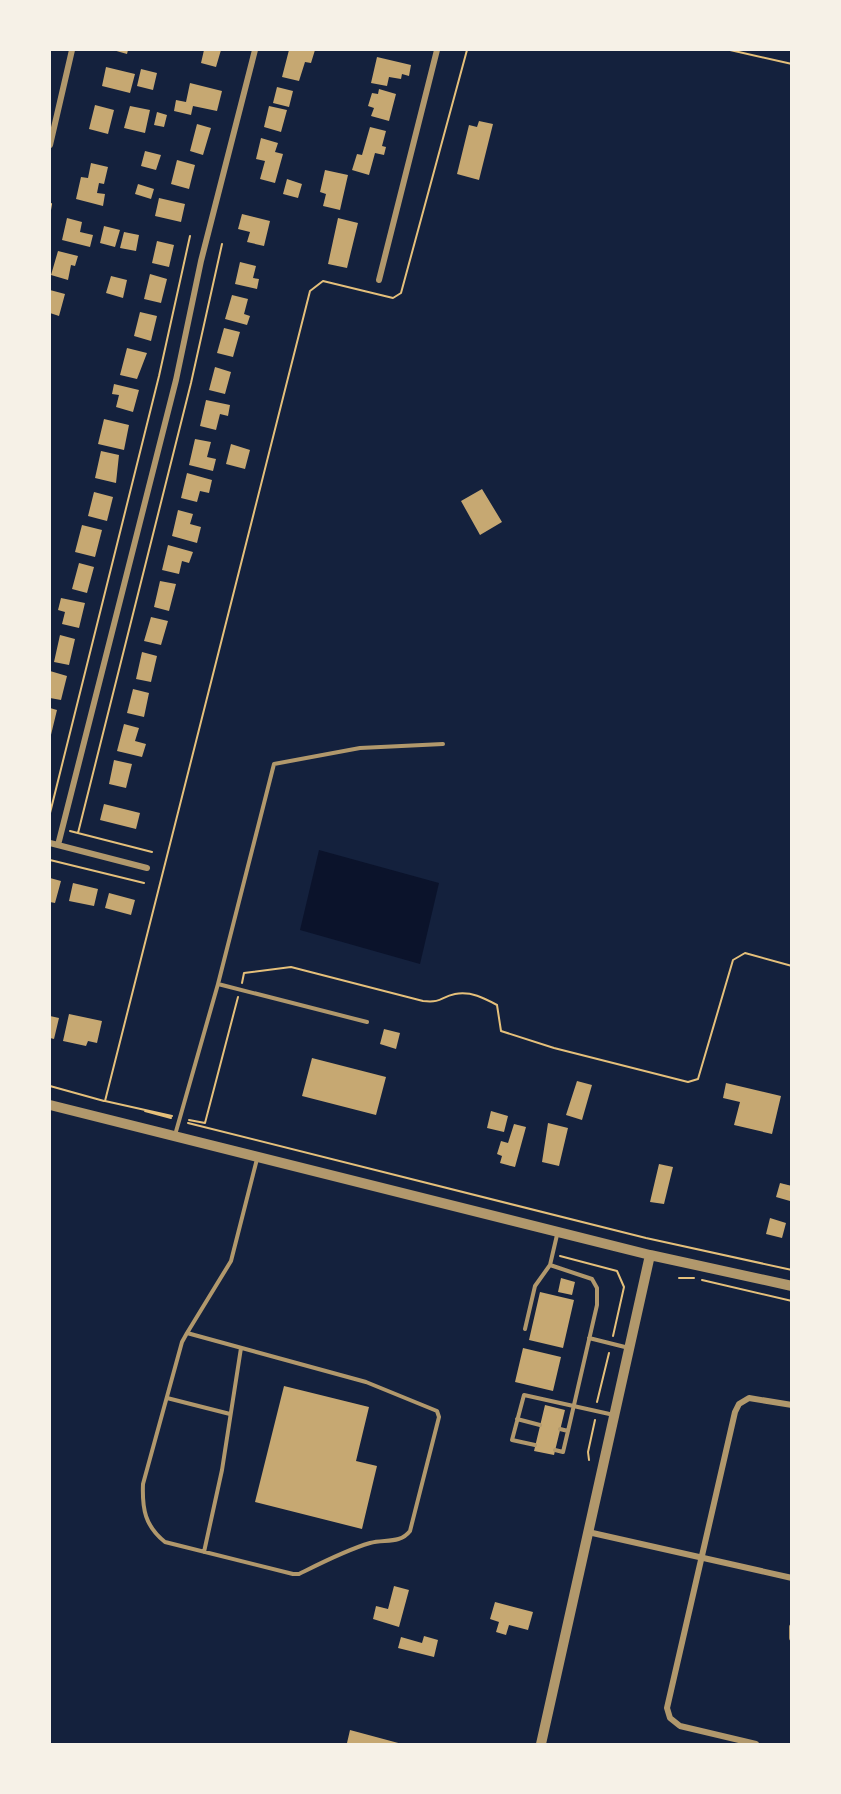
<svg xmlns="http://www.w3.org/2000/svg" width="841" height="1794" viewBox="0 0 841 1794" font-family="'Exo 2',sans-serif">
	<style>
		.water { fill: #0b132b }
		.building { fill: #c6a872 }
		.lines { fill: none; stroke-linecap: round; stroke-linejoin: round }
		.path { stroke: #e5c07b; stroke-width: 2 }
		.service { stroke: #b1986c; stroke-width: 4 }
		.minor { stroke: #b1986c; stroke-width: 6 }
		.tertiary { stroke: #b1986c; stroke-width: 10 }
	</style>
	<rect width="100%" height="100%" fill="#14213d"/>
	<!-- water -->
	<path class="water" d="M319 850 439 883 420 964 300 930Z"/>
	<!-- building -->
	<path class="building" d="M113 50H128L127 54Z
		M204 50H221L216 67 201 63Z
		M289 50H315L311 63 305 62 299 81 282 77Z
		M377 57 411 65 409 76 402 74 401 79 389 77 387 86 371 83Z
		M106 67 135 74 130 93 102 86Z
		M141 69 157 73 153 90 137 86Z
		M190 83 222 91 217 111 193 106 191 115 174 111 176 100 186 102Z
		M277 87 293 91 289 107 273 103Z
		M379 89 396 94 389 121 371 116 374 108 368 106 372 93 378 94Z
		M95 105 114 110 108 134 89 129Z
		M130 106 150 110 145 133 124 128Z
		M269 106 287 110 281 132 264 127Z
		M157 112 167 115 164 127 154 125Z
		M479 121 493 124 479 180 457 174 469 125 477 127Z
		M197 124 211 128 203 155 190 151Z
		M370 127 386 131 382 146 386 147 384 155 375 153 369 175 352 170 357 154 362 155Z
		M261 138 278 143 275 152 283 154 275 183 260 179 265 161 256 159Z
		M145 151 161 155 156 170 141 166Z
		M177 160 195 165 189 189 171 184Z
		M91 163 108 167 104 184 99 183 97 193 105 194 103 206 76 199 81 177 88 178Z
		M325 170 348 175 340 210 323 206 326 194 320 192Z
		M287 179 302 184 298 198 283 194Z
		M138 184 154 189 151 199 135 194Z
		M159 198 185 204 181 222 155 216Z
		M242 214 270 221 264 246 247 242 250 232 238 229Z
		M67 218 82 222 80 232 93 235 90 247 62 240Z
		M338 218 358 223 347 268 328 264Z
		M104 226 120 230 115 247 100 243Z
		M124 232 139 235 136 251 120 248Z
		M157 241 174 245 169 267 152 263Z
		M58 251 78 256 75 266 71 265 68 280 51 275Z
		M240 262 256 266 253 278 259 279 257 289 235 284Z
		M150 274 167 279 161 303 144 299Z
		M111 276 127 280 123 298 106 293Z
		M50 290 65 294 59 316 50 313Z
		M232 295 248 299 244 314 250 316 247 325 225 319Z
		M140 312 157 316 151 341 134 336Z
		M224 328 240 332 233 357 217 353Z
		M127 348 147 353 137 379 120 375Z
		M215 367 231 372 225 394 209 390Z
		M114 384 139 390 133 412 116 407 119 395 112 394Z
		M206 400 230 405 228 416 220 414 216 430 200 426Z
		M104 419 129 425 124 450 98 444Z
		M195 439 211 442 207 457 216 459 213 471 189 465Z
		M231 444 250 450 245 469 226 464Z
		M101 451 119 455 116 483 95 478Z
		M187 473 212 480 209 493 200 491 197 502 181 498Z
		M482 489 502 522 480 535 461 501Z
		M94 492 113 497 107 521 88 516Z
		M178 510 193 514 190 524 201 527 197 543 172 536Z
		M82 525 102 530 95 557 75 552Z
		M168 545 193 552 189 563 182 561 179 574 162 570Z
		M79 563 94 567 87 593 72 589Z
		M160 581 176 584 169 611 154 607Z
		M61 598 85 603 79 628 62 624 65 612 58 610Z
		M151 617 168 621 161 645 144 641Z
		M60 635 75 639 69 665 54 662Z
		M142 652 157 656 151 682 136 679Z
		M50 671 67 676 61 700 50 698Z
		M133 689 149 693 144 717 127 713Z
		M50 708 57 710 50 739Z
		M124 724 139 728 135 741 146 744 142 757 117 751Z
		M114 760 132 764 126 788 109 784Z
		M104 804 140 813 136 829 100 820Z
		M50 878 61 881 55 903 50 902Z
		M73 883 98 889 94 906 69 901Z
		M109 893 135 900 131 915 105 908Z
		M69 1014 102 1021 97 1043 88 1041 86 1046 63 1041Z
		M50 1016 59 1018 54 1039 50 1038Z
		M384 1029 400 1033 396 1049 380 1044Z
		M312 1058 386 1077 376 1115 302 1096Z
		M577 1081 592 1085 582 1120 566 1115Z
		M726 1083 781 1096 772 1134 734 1125 740 1102 723 1098Z
		M491 1111 508 1116 504 1132 487 1128Z
		M548 1123 568 1128 559 1166 542 1162Z
		M514 1124 526 1127 515 1167 500 1163 502 1156 497 1154 501 1141 508 1143Z
		M659 1164 673 1167 664 1204 650 1202Z
		M780 1183 792 1186 790 1201 776 1197Z
		M770 1218 786 1223 782 1238 766 1234Z
		M561 1278 575 1282 572 1295 558 1292Z
		M540 1292 574 1300 563 1348 529 1340Z
		M523 1348 561 1357 553 1391 515 1382Z
		M284 1386 369 1407 356 1461 377 1466 362 1529 255 1502Z
		M545 1405 565 1410 554 1455 534 1451Z
		M394 1586 409 1590 399 1627 373 1619 376 1606 388 1609Z
		M495 1602 533 1612 528 1630 509 1625 506 1635 496 1632 499 1622 490 1619Z
		M424 1636 438 1640 434 1657 398 1648 401 1637 422 1643Z
		M350 1730 402 1744 347 1743Z"/>
	<g class="lines">
		<!-- path -->
		<path class="path" d="M730 50 792 64
			M50 210 51 204
			M50 813 159 376 190 236
			M70 831 152 852
			M78 833 191 383 222 244
			M50 860 144 883
			M242 983 244 973 291 967 423 1001C443 1003 440 997 455 994 471 991 484 998 497 1005L501 1031 554 1048 688 1082 698 1079 733 960 745 953 792 966
			M50 1086 104 1101
			M145 1111 171 1118
			M172 1116 105 1101 310 291 323 281 393 298 401 293 467 50
			M189 1120 205 1123 238 997
			M188 1123 646 1238 792 1270
			M560 1256 617 1271 624 1287 613 1336
			M679 1278H694
			M702 1280 792 1301
			M597 1402 609 1353
			M589 1460 588 1452 595 1420"/>
		<!-- service -->
		<path class="service" d="M218 984 274 764 360 748 443 744
			M175 1135 218 984 367 1022
			M557 1235 550 1265 592 1279 597 1288V1305L568 1431 560 1429
			M525 1329 535 1286 550 1265
			M187 1333 366 1382 437 1411 439 1417 410 1531C400 1544 385 1539 370 1543 346 1550 321 1563 299 1574H293L165 1542C145 1526 142 1509 143 1484L182 1342 187 1333 231 1261 257 1159
			M589 1338 629 1348
			M167 1398 230 1414
			M517 1419 540 1425
			M535 1445 512 1440 524 1395 614 1415
			M555 1450 563 1452 568 1431
			M204 1552 222 1470 241 1348"/>
		<!-- minor -->
		<path class="minor" d="M50 145 72 50
			M379 280 437 50
			M50 843 147 868
			M58 845 176 380 201 261 255 50
			M588 1532 792 1578
			M792 1627V1638
			M756 1744 680 1726 670 1718 667 1708 735 1412 739 1404 749 1398 792 1405"/>
		<!-- tertiary -->
		<path class="tertiary" d="M50 1105 650 1255 792 1286
			M541 1744 650 1255"/>
	</g>
	<!-- border -->
	<rect width="841" height="1794" fill="none" stroke="#f6f1e7" stroke-width="102"/>
</svg>
